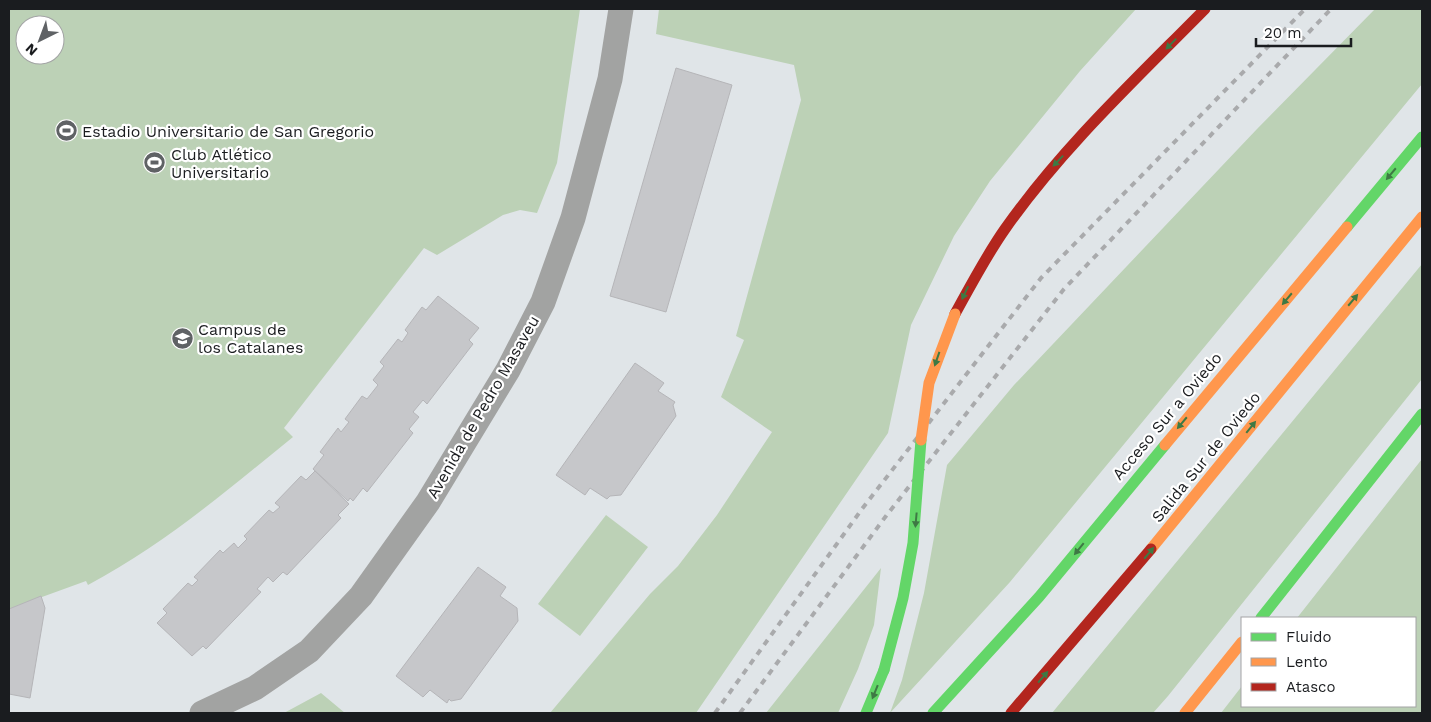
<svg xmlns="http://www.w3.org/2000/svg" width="1431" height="722" viewBox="0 0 1431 722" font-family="'Work Sans',sans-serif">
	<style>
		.green { fill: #bcd1b6; fill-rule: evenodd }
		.building { fill: #c6c7ca; stroke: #b5b5b8 }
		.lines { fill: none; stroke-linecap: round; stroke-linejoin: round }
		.street { stroke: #a2a3a2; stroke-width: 25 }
		.fast { stroke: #63d668; stroke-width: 11 }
		.slow { stroke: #ff974d; stroke-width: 11 }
		.jam { stroke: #b3261e; stroke-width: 11 }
		.rail { stroke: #a9aaac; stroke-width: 4; stroke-dasharray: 6 6; stroke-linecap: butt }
		.fast-bridge { stroke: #63d668; stroke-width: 11 }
		.slow-bridge { stroke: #ff974d; stroke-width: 11 }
		.oneway { fill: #3e7944 }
		.labels { text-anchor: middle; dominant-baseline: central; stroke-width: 4.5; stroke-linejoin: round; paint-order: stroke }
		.poi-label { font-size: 16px; fill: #1a1c1f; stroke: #fff; text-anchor: start }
		.street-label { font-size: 16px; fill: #1a1c1f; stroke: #fff }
	</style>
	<rect width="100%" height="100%" fill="#e0e5e8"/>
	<!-- green -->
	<path class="green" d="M9 9H580L557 163 537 213 520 210 503 215 437 255 424 248 284 428 293 437C226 491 165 544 88 585L86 581 9 609ZM25 25H55V55H25Z
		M659 9H1136L1080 71 990 181 954 236 911 325 888 433 696 713H550L650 594 678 566 717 515 772 432 721 397 744 340 736 336 801 100 794 65 656 34Z
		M1375 9H1422V84L1010 582 890 713 902 680 924 593 947 465 1014 385 1257 129Z
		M1422 264V379L1168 696 1153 713H1052Z
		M1422 459V713H1221L1242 686V706H1415V618H1297Z
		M606 515 648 547 580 636 538 604Z
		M881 568 874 625 858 669 838 713H766Z
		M321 693 345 713H284Z"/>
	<!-- building -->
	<path class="building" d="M676 68 732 85 666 312 610 296Z
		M438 296 479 328 469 340 473 344 427 404 423 400 413 412 419 417 409 429 413 433 367 492 363 488 353 501 350 498 348 501 313 469 324 455 320 452 338 428 341 432 349 422 345 419 362 396 367 399 378 385 373 380 384 366 380 362 398 339 402 342 408 333 405 330 422 307 426 310Z
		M635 363 664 383 658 391 675 402 673 405 676 416 621 495 610 496 607 499 590 488 585 495 556 475Z
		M315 471 349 504 338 515 341 518 287 575 283 572 273 582 268 577 257 589 261 592 206 649 203 646 192 656 157 623 167 613 163 609 188 583 192 586 198 580 194 577 220 550 223 553 234 543 238 548 247 539 244 536 269 510 273 513 280 507 275 503 301 476 306 480Z
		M478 567 506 587 500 596 517 608 518 621 461 699 451 701 449 699 447 703 430 690 423 697 396 676Z
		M41 596 45 608 30 698 9 694V609Z"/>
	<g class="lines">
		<!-- street -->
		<path class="street" d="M202 713 255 688 309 651 361 596 428 502 508 370 543 302 573 218 610 79 621 9"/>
		<!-- fast -->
		<path class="fast" d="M1347 227 1422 137
			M1261 618 1422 414
			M866 713 884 670
			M933 713 1039 597 1165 445"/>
		<!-- slow -->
		<path class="slow" d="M1165 445 1347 227
			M1151 549 1422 217
			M1185 713 1242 642"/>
		<!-- jam -->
		<path class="jam" d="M955 314C971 285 986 256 1005 229 1062 148 1136 79 1205 9
			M1011 713 1151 549"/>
		<!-- rail -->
		<path class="rail" d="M715 713 862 509 1041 278 1305 9
			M740 713 886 516 1064 289 1331 9"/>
		<!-- fast-bridge -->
		<path class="fast-bridge" d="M884 670 903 598 913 543 921 440"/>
		<!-- slow-bridge -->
		<path class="slow-bridge" d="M921 440 929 383 955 314"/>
	</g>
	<!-- one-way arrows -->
	<defs><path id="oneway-solid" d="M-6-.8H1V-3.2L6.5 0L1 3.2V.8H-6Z" transform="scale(1.25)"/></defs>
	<g class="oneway">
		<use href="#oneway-solid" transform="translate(1171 44) rotate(134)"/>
		<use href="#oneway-solid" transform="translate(1058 161) rotate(134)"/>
		<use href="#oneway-solid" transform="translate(1391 174) rotate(130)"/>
		<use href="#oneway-solid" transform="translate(965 293) rotate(115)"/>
		<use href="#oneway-solid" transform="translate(1287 299) rotate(130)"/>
		<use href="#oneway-solid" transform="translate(1353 300) rotate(-50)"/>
		<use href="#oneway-solid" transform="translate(937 359) rotate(109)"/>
		<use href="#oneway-solid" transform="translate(1182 423) rotate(130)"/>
		<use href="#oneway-solid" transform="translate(1251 427) rotate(-51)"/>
		<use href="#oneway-solid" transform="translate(916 520) rotate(95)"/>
		<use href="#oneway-solid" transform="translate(1079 549) rotate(129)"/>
		<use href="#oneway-solid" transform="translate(1149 553) rotate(-50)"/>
		<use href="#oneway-solid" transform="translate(1043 677) rotate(-49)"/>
		<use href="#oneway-solid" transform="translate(875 692) rotate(112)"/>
	</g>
	<!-- icons -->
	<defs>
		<symbol id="stadium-disc" viewBox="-11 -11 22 22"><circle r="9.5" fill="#5f6265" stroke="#fff"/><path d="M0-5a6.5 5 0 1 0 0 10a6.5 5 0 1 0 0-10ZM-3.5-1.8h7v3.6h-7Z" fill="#fff"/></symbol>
		<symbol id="university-disc" viewBox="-11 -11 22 22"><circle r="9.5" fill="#5f6265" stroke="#fff"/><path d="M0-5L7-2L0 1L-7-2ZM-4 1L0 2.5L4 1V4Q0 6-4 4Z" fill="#fff"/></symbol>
	</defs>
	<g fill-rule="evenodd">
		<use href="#stadium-disc" x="54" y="118" width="25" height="25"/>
		<use href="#stadium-disc" x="142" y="150" width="25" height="25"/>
		<use href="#university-disc" x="170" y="326" width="25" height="25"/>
	</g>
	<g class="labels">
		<!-- poi labels -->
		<g class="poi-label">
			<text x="82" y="131">Estadio Universitario de San Gregorio</text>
			<text x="171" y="154">Club Atlético<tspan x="171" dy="18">Universitario</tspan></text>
			<text x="198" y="329">Campus de<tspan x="198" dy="18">los Catalanes</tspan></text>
		</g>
		<!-- street labels -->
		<g class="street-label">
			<text transform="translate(483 407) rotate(-60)">Avenida de Pedro Masaveu</text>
			<text transform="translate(1167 416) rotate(-50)">Acceso Sur a Oviedo</text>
			<text transform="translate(1206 457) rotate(-51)">Salida Sur de Oviedo</text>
		</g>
	</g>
	<!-- border -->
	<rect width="1431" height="722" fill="none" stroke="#1a1c1f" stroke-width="20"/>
	<!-- legend -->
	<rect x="1241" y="617" width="175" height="90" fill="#ffffff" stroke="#a3a4a5"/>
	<rect x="1251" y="633" width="25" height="8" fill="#63d668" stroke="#a3a4a5"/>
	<text x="1286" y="642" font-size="15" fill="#1a1c1f">Fluido</text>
	<rect x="1251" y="658" width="25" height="8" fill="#ff974d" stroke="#a3a4a5"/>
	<text x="1286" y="667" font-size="15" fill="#1a1c1f">Lento</text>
	<rect x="1251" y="683" width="25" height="8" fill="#b3261e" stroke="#a3a4a5"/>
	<text x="1286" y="692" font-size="15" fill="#1a1c1f">Atasco</text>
	<!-- north arrow -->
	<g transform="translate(40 40) rotate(222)"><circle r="24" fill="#ffffff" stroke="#a3a4a5"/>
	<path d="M0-4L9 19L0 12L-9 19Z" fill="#5f6265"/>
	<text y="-8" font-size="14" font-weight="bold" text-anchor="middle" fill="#1a1c1f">N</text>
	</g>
	<!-- scale -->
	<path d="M1256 38v8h95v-8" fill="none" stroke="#1a1c1f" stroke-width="2.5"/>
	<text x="1264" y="38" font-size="15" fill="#1a1c1f" stroke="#ffffff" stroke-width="4" paint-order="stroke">20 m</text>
</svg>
